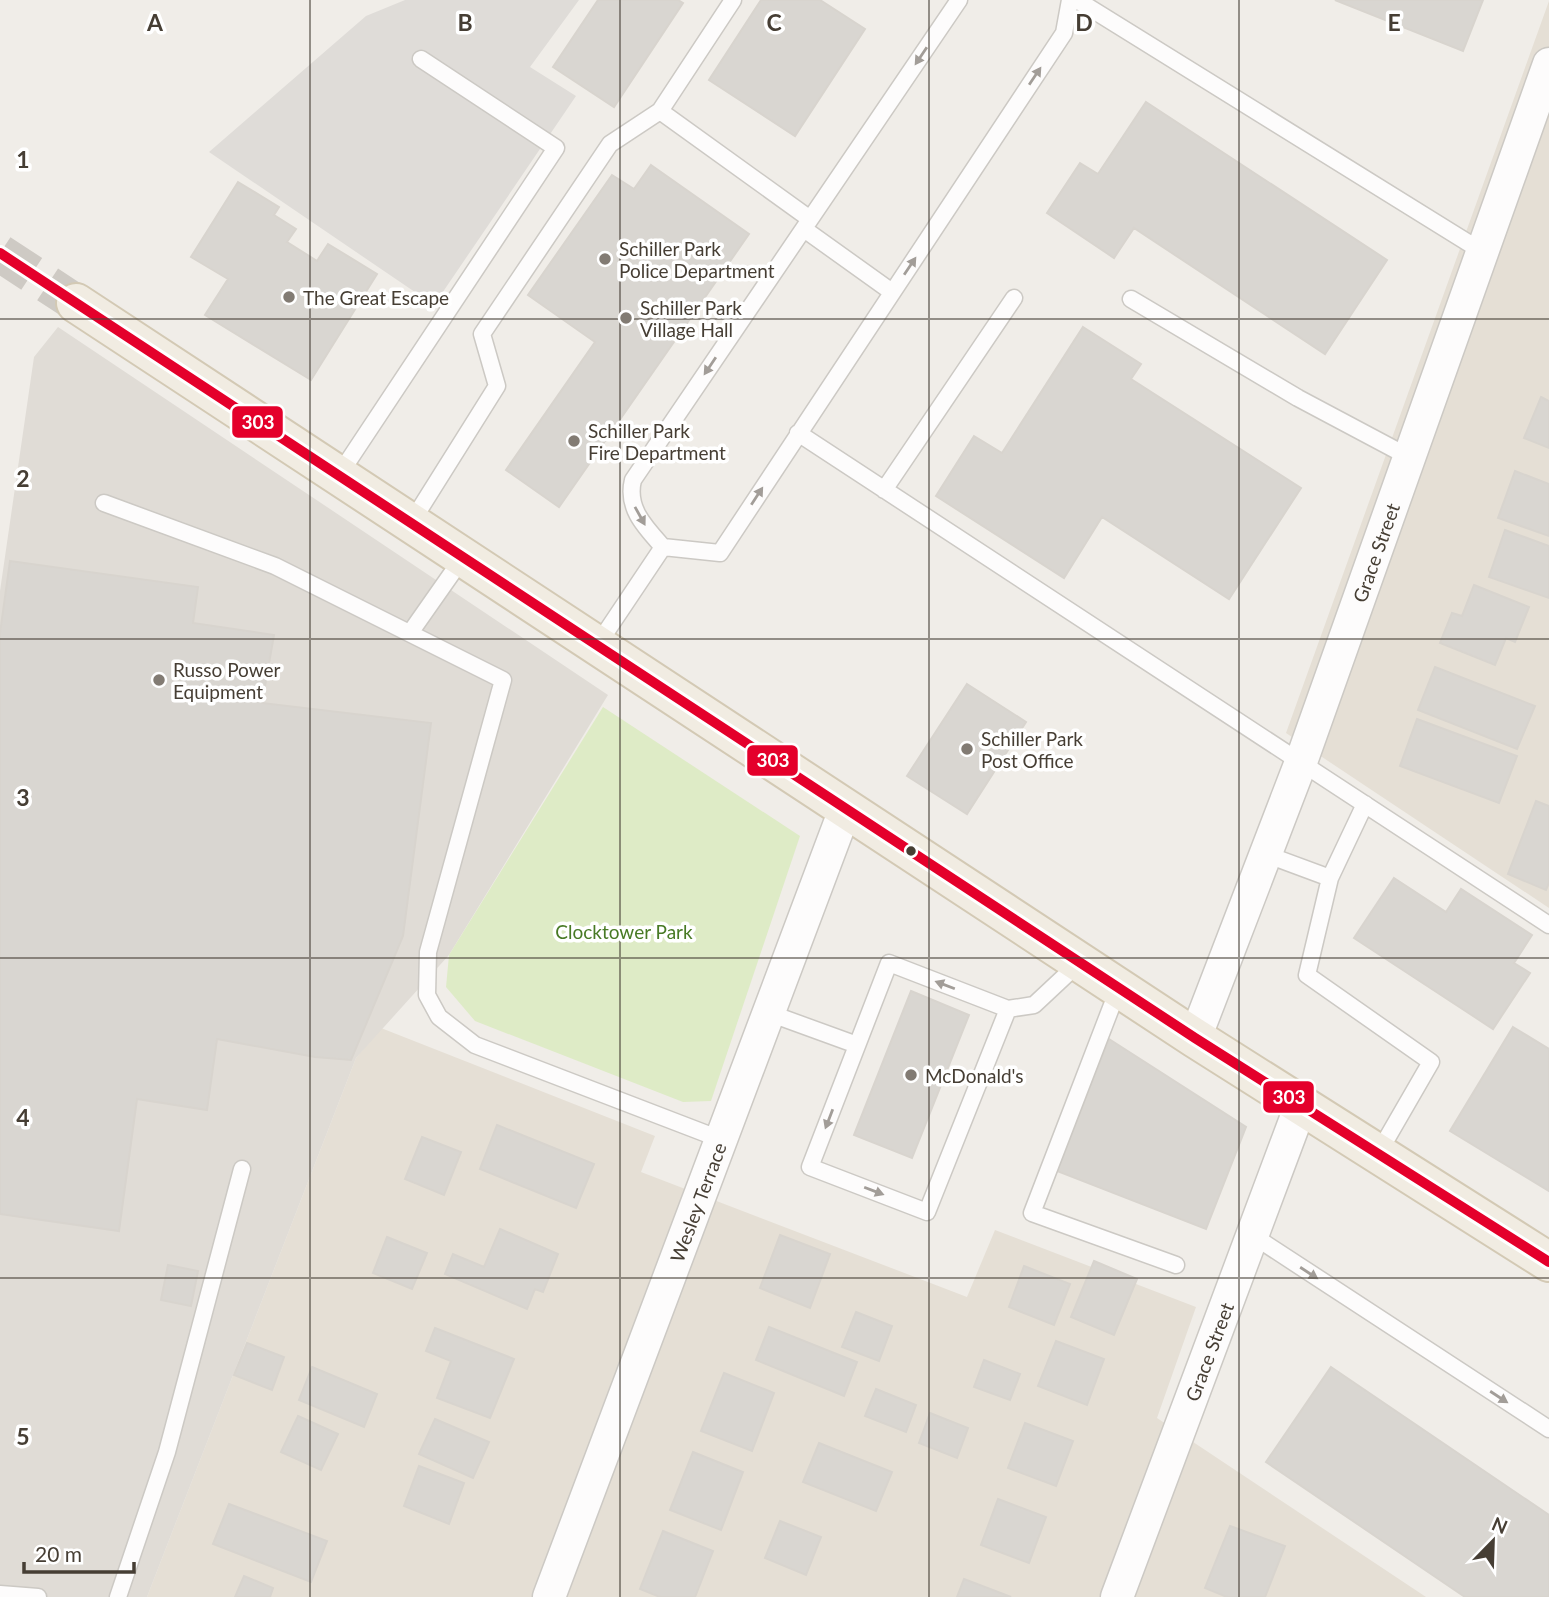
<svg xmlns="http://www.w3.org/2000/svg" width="1549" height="1597" viewBox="0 0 1549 1597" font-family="Lato,sans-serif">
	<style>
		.residential { fill: #e5dfd5 }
		.industrial { fill: #e0dcd6 }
		.green { fill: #deebc6 }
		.parking { fill: #dfdcd8 }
		.building { fill: #d9d6d1; stroke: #d8d4ce; stroke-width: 2 }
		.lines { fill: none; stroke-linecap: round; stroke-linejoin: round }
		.primary-tunnel { stroke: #cecac4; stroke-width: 38; stroke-dasharray: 38 19; stroke-linecap: butt }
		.lane-casing { stroke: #ccc9c4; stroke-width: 19 }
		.street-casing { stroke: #ccc9c4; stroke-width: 35 }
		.primary-casing { stroke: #d3c9b4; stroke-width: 42 }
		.lane { stroke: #fdfcfc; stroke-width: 16 }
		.street { stroke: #fdfcfc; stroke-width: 32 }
		.primary { stroke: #f1ece2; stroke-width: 38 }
		.bus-1-casing { stroke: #fff; stroke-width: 16 }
		.bus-1 { stroke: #e4002b; stroke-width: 10 }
		.oneway { fill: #a29d98 }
		.grid { fill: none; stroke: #463e34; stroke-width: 2; stroke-opacity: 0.55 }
		.poi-dot { fill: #827b73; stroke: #fff; stroke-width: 2.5 }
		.bus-dot { fill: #463e34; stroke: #fff; stroke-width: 2.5 }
		.labels { text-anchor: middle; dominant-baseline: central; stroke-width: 7; stroke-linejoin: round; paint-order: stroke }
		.poi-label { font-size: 19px; fill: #463e34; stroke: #fff; text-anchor: start }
		.street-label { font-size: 19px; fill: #463e34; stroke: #fff }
		.park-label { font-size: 19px; fill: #487a25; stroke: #fff }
		.grid-label { font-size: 23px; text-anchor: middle; font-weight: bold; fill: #463e34; stroke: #fff; stroke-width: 7; stroke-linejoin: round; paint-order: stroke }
		.line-badge { stroke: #fff; stroke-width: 2.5 }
		.badge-label { font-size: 19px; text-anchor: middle; font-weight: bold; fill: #fff }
	</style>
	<rect width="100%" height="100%" fill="#f0ede8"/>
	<!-- residential -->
	<path class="residential" d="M1549 1V908L1286 733Z
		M381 1028 655 1136 641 1172 967 1297 995 1230 1196 1307 1157 1418 1426 1597H147L356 1058Z"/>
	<!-- industrial -->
	<path class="industrial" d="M58 327 608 695 449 955 356 1058 147 1597H0V591L34 357Z"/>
	<!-- green -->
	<path class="green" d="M603 707 800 836 711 1101 683 1102 475 1021 446 987 449 955Z"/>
	<!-- parking -->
	<path class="parking" d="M405 0H579L530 67 576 96 434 305 209 152 366 16Z"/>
	<!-- building -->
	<path class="building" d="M598 0H678L683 3 614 107 553 67Z
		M761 0H820L865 29 795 136 709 80Z
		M1335 0H1483L1463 51Z
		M1146 102 1387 260 1325 354 1134 228 1114 258 1047 213 1080 163 1098 174Z
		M651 165 749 234 559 507 506 470 595 342 528 295 612 175 634 189Z
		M238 182 279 207 274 215 296 229 287 242 317 261 328 244 377 274 311 380 205 315 228 279 191 257Z
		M1083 327 1141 364 1131 379 1301 488 1229 599 1102 517 1064 578 936 496 974 436 1002 453Z
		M1541 397 1549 401V448L1524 438Z
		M1515 471 1549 484V536L1498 518Z
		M1505 530 1549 546V598L1489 577Z
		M10 561 198 587 193 623 274 635 262 703 431 723 403 936 351 1060 315 1057 217 1039 207 1110 137 1099 119 1231 0 1214V633Z
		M1474 585 1529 607 1515 642 1506 638 1495 665 1440 643 1452 613 1462 616Z
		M1435 667 1535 706 1517 749 1418 710Z
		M967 684 1026 722 967 814 907 776Z
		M1417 719 1517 756 1499 803 1400 766Z
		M1536 801 1549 806V883L1546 890 1508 874Z
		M1394 878 1446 912 1461 889 1532 935 1514 963 1530 973 1493 1029 1354 938Z
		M911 991 969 1015 912 1158 854 1135Z
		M1513 1027 1549 1049V1191L1450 1131Z
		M1109 1039 1246 1127 1206 1229 1057 1171Z
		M497 1125 594 1164 576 1208 480 1169Z
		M422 1137 461 1152 444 1195 405 1179Z
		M500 1229 558 1254 543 1292 535 1289 527 1309 445 1274 453 1254 484 1267Z
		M780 1235 830 1254 810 1308 760 1288Z
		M387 1237 427 1253 412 1289 373 1273Z
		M1094 1261 1137 1279 1114 1335 1071 1317Z
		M168 1265 198 1271 191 1306 161 1300Z
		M1024 1266 1070 1284 1054 1325 1009 1307Z
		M856 1312 892 1326 879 1361 842 1347Z
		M769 1327 857 1362 844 1396 756 1360Z
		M435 1328 514 1359 490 1418 437 1398 451 1361 426 1351Z
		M1056 1341 1104 1359 1087 1405 1038 1386Z
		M247 1343 284 1357 272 1390 234 1375Z
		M984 1360 1020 1374 1010 1400 974 1387Z
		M312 1367 377 1394 364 1427 299 1400Z
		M1331 1367 1549 1515V1597H1465L1266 1462Z
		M724 1373 774 1393 752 1451 701 1431Z
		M876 1389 916 1405 906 1432 865 1416Z
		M930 1413 968 1428 957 1458 919 1443Z
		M298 1416 338 1434 321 1470 281 1452Z
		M435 1419 489 1442 473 1478 419 1454Z
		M1025 1423 1073 1441 1056 1486 1008 1468Z
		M819 1443 892 1472 876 1511 803 1482Z
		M693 1452 743 1472 721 1530 670 1510Z
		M419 1466 464 1483 449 1524 404 1506Z
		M998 1499 1046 1517 1029 1563 981 1545Z
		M229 1504 327 1541 311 1582 213 1544Z
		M780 1521 821 1537 806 1575 765 1558Z
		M1230 1526 1285 1546 1265 1597H1227L1205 1588Z
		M663 1531 713 1551 695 1597H660L640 1589Z
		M244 1576 273 1588 270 1597H235Z
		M964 1579 1011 1597H957Z"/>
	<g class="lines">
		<!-- primary-tunnel -->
		<path class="primary-tunnel" d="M0 253 76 303"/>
		<defs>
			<path id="lane" d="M733 0 660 111 810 219
				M959 0 633 480C626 508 645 527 663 547L720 553 1064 33 1070 0
				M1077 0 1483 252
				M804 229 892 292
				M1131 299 1298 398 1409 457
				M798 433 1549 925
				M339 475 556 148 421 59
				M884 490 1014 298
				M104 503 275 566 503 680 428 952 427 995 439 1017 475 1045 720 1139
				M411 523 497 386 482 334 610 144 660 111
				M410 633 464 556
				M598 644 663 547
				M1365 804 1330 878 1307 975 1431 1062 1379 1152
				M1265 854 1330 878
				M1119 987 1032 1213 1176 1265
				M1008 1009 927 1212 810 1167 889 963 1008 1009 1034 1005 1080 962
				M769 1013 857 1045
				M1252 1235 1549 1429
				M0 1594 38 1597
				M118 1597 167 1452 242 1169"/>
			<g id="street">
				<path id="s1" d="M1195 1038 1301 762 1549 64"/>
				<path id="s2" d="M549 1597 846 807"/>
				<path id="s3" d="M1117 1597 1301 1105"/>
			</g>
			<path id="primary" d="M76 303 1195 1038 1549 1262"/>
		</defs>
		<!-- lane casing -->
		<use href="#lane" class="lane-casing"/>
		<!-- street casing -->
		<use href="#street" class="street-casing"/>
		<!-- primary casing -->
		<use href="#primary" class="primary-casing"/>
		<!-- lane -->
		<use href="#lane" class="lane"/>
		<!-- street -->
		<use href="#street" class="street"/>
		<!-- primary -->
		<use href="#primary" class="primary"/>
		<defs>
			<path id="bus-1" d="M0 253 1195 1038 1549 1262"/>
		</defs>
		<!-- bus-1 casing -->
		<use href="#bus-1" class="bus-1-casing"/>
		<!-- bus-1 -->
		<use href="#bus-1" class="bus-1"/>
	</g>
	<!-- one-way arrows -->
	<defs><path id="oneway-solid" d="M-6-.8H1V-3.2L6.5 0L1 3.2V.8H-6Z" transform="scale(1.75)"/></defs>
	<g class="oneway">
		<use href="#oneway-solid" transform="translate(921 56) rotate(124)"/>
		<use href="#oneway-solid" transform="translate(1035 76) rotate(-56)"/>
		<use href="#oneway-solid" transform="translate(910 266) rotate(-56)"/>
		<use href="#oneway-solid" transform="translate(710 366) rotate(124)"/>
		<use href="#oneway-solid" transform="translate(757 496) rotate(-57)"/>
		<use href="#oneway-solid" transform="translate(640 516) rotate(61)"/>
		<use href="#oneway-solid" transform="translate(945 985) rotate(-159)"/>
		<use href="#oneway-solid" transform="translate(829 1119) rotate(111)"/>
		<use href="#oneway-solid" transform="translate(874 1191) rotate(21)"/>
		<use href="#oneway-solid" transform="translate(1309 1273) rotate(33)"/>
		<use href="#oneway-solid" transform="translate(1499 1397) rotate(33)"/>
	</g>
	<!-- grid -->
	<path class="grid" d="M310 0V1597M620 0V1597M929 0V1597M1239 0V1597M0 319H1549M0 639H1549M0 958H1549M0 1278H1549"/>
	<!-- markers -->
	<g class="poi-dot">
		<circle cx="605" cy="259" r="7"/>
		<circle cx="289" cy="297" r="7"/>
		<circle cx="626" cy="318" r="7"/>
		<circle cx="574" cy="441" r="7"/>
		<circle cx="159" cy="680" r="7"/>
		<circle cx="967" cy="749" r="7"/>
		<circle cx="911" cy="1075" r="7"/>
	</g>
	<circle class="bus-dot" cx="911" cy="851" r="6"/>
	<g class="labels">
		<!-- poi labels -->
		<g class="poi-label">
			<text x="619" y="248">Schiller Park<tspan x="619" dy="22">Police Department</tspan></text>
			<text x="303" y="297">The Great Escape</text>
			<text x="640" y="307">Schiller Park<tspan x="640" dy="22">Village Hall</tspan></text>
			<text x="588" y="430">Schiller Park<tspan x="588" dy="22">Fire Department</tspan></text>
			<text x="173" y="669">Russo Power<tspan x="173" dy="22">Equipment</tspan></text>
			<text x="981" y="738">Schiller Park<tspan x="981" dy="22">Post Office</tspan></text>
			<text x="925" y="1075">McDonald's</text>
		</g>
		<!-- street labels -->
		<g class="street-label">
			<text stroke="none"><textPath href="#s1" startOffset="518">Grace Street</textPath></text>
			<text stroke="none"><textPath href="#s2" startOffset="422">Wesley Terrace</textPath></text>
			<text stroke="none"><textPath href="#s3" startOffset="262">Grace Street</textPath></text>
		</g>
		<!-- park labels -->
		<g class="park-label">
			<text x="624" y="931">Clocktower Park</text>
		</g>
	</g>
	<g class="grid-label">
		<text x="155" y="31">A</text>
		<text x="465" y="31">B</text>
		<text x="774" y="31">C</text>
		<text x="1084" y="31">D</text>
		<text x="1394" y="31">E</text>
		<text x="23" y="168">1</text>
		<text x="23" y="487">2</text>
		<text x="23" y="806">3</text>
		<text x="23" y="1126">4</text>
		<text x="23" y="1445">5</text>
	</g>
	<g class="line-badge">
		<rect x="231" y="405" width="53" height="34" rx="7" fill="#e4002b"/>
		<rect x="746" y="744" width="53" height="33" rx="7" fill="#e4002b"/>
		<rect x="1262" y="1080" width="53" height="34" rx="7" fill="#e4002b"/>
	</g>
	<g class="badge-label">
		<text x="258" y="429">303</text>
		<text x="773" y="767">303</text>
		<text x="1289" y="1104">303</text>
	</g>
	<!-- north arrow -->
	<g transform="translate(1493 1541) rotate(23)" stroke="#ffffff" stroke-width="5" paint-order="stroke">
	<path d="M0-5L12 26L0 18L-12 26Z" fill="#463e34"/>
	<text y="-10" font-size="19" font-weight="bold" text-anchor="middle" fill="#463e34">N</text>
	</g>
	<!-- scale -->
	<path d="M24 1562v10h110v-10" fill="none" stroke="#463e34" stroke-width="3.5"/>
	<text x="35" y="1562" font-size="21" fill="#463e34" stroke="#ffffff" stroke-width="5" paint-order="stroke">20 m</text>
</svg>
